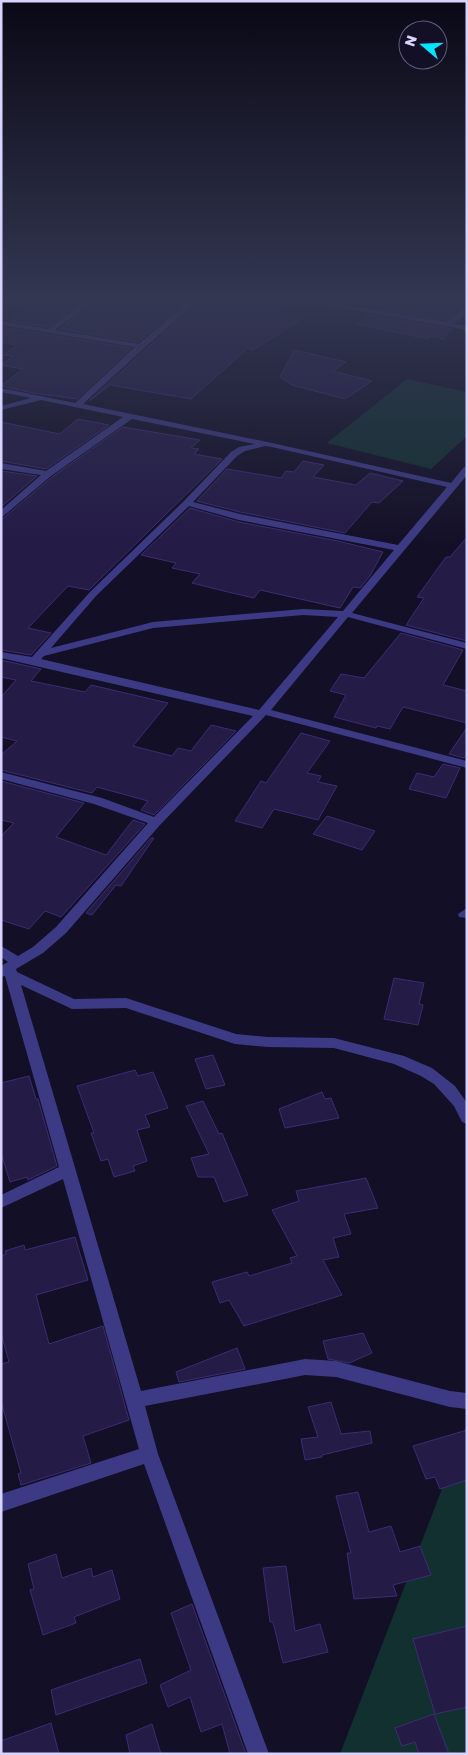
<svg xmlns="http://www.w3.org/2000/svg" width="468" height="1755" viewBox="0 0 468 1755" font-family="'Golos Text',sans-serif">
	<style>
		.green { fill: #12302f }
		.building { fill: #241b47; stroke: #3b2d73 }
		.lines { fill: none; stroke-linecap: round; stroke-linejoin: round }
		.street { fill: #3d3a85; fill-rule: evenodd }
	</style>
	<rect width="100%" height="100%" fill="#130f26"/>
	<!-- green -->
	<path class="green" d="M407 379 467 392V436L431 469 327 443Z
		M467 1424V1754H340Z"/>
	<!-- building -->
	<path class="building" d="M41 298H85L48 327 10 321Z
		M99 298H190L138 342 60 329Z
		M203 298H262L252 306 303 318 253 350 248 348 191 399 110 385 89 401Z
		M393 298H450L438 310 456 312 446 320 379 309Z
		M371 315 452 329 444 339 431 336 428 339 358 324Z
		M1 327 131 348 77 399 33 393 1 386 23 369 1 365 14 356 3 355 17 345 1 342Z
		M294 350 346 362 333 371 372 381 345 399 292 385 280 377Z
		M78 419 109 425 46 469 1 461V422L60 434Z
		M123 427 200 440 191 448 199 449 194 454 222 459 89 590 68 586 28 628 51 633 31 655 1 650V520L52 477Z
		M303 461 324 465 313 477 356 485 370 473 403 481 379 503 372 502 345 533 240 512 197 501 227 469 281 478 286 471 294 472Z
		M1 471 37 476 1 507Z
		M190 508 239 522 338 541 383 552 370 576 360 588 353 587 340 608 260 590 254 598 228 592 192 583 200 574 172 568 176 563 141 555Z
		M467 537V641L406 625 424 598 417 597 446 557H450Z
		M401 633 463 650 443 685 467 691V723L403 707 390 729 377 726 376 728 334 717 346 695 330 691 341 674 364 678Z
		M1 660 41 669 31 681 85 692 91 685 168 703 133 746 172 756 178 748 191 751 211 725 236 731 154 815 141 810 148 801 97 787 92 793 1 770V755L17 741 1 737V697L16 680 1 677Z
		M466 729 467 754 464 758 449 754Z
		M301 733 330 741 307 773 321 776 318 782 337 786 318 820 274 809 262 828 235 821 261 781 266 783Z
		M443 764 460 768 446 798 409 789 417 773 434 777Z
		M1 781 84 803 56 837 106 855 133 820 145 824 61 917 45 911 29 929 1 920V836L14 823 1 820Z
		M327 816 375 831 362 850 313 834Z
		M151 838H154L121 886 116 885 92 915 86 913Z
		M394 978 424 983 419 1004 423 1005 418 1025 384 1019Z
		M213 1055 225 1085 206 1089 195 1059Z
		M135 1070 138 1076 153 1072 168 1108 145 1115 150 1127 137 1130 147 1161 133 1166 135 1171 114 1177 108 1159 101 1161 91 1133H94L77 1086Z
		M29 1076 36 1099H38L57 1166 28 1180 27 1177 10 1182 1 1153V1083Z
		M322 1092 325 1099 331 1098 339 1118 285 1128 279 1109Z
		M203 1101 219 1134 222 1133 248 1195 224 1202 214 1177H198L191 1158 209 1154 186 1106Z
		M366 1178 378 1208 344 1214 351 1234 333 1238 339 1257 323 1260 342 1295 244 1326 229 1300 220 1303 212 1282 247 1272 249 1276 292 1263 290 1258 297 1256 272 1210 299 1201 296 1191Z
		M75 1237 88 1280 36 1295 49 1344 103 1326 129 1420 83 1436 91 1463 21 1485 18 1474 21 1473 1 1401V1364L9 1362 1 1333V1256L6 1254 5 1251 24 1245 25 1250Z
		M363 1333 372 1353 349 1363 328 1359 323 1341Z
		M237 1348 245 1369 179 1382 176 1372Z
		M331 1402 341 1434 370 1431 372 1443 322 1455V1457L305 1460 301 1439 318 1437 308 1407Z
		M467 1430V1480L440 1489 435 1477 426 1479 413 1446Z
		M358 1492 369 1532 391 1526 400 1552 420 1546 431 1575 393 1585 397 1596 354 1599 347 1553H351L336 1496Z
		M56 1554 62 1578 91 1568 93 1577 112 1570 120 1599 74 1617 76 1623 43 1635 30 1590 34 1589 28 1564Z
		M286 1566 295 1631 320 1624 328 1652 283 1663 273 1622H270L263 1568Z
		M192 1604 246 1754H230L222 1724 201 1732 190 1697 168 1707 160 1685 191 1670 171 1613Z
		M467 1626V1707L435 1714 413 1639Z
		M140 1659 147 1683 56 1715 51 1690Z
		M434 1714 449 1754H419L415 1742 402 1746 395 1728Z
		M51 1723 59 1754H1V1741Z
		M152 1724 161 1754H130L126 1735Z"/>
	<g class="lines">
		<!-- street -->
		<path class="street" d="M89 298H97L55 330 139 344 193 298H201L144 348 83 404 272 443 451 483 464 467H467V475L352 613 467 643V649L348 617 271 710 467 761V768L266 715 160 825 66 933 43 953 16 969 17 972 74 999 126 998 236 1034 268 1037 334 1038 404 1056 432 1068 455 1086 467 1103V1124L462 1122 454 1106 434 1084 421 1076 394 1064 334 1048 268 1047 235 1044 126 1008 72 1009 21 985 141 1391 305 1359 336 1361 450 1391 467 1393V1409L450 1407 336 1377 305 1375 145 1406 158 1454 269 1754H248L144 1464 1 1512V1494L139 1449 63 1179 1 1208V1195L59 1167 5 976 1 977V966L8 962 1 957V946L18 956 33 947 56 927 148 823 94 804 1 779V772L102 798 154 817 253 716 1 658V652L32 657 90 592 184 501 231 452 239 447 255 444 132 419 51 476 1 518V510L41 475 1 469V463L46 471 123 417 41 400 1 410V406L31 398 1 392V388L75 403 135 347 1 325V321L48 329ZM265 446 272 447 447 487 398 545 240 514 193 502 237 456 245 451ZM189 506 239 520 394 550 343 611 303 609 153 622 51 648 96 596ZM303 615 338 617 259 710 41 659 44 656 153 628Z
			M288 298H305L447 322 467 306V312L454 324 467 326V330Z
			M467 908V918L459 917 458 914Z"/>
	</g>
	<!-- sky -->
	<linearGradient id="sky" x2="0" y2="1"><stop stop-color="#0a0815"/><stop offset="0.55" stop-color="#333752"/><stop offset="1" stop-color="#333752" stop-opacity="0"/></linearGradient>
	<rect width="468" height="544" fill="url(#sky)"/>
	<!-- border -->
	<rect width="468" height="1755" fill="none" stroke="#d9d4ff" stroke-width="5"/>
	<!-- north arrow -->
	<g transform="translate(423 45) rotate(289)"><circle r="24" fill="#130f26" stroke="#625e7d"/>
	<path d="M0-4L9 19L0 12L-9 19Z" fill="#00e5ff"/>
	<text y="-8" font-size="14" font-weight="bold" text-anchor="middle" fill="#d9d4ff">N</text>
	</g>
</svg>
